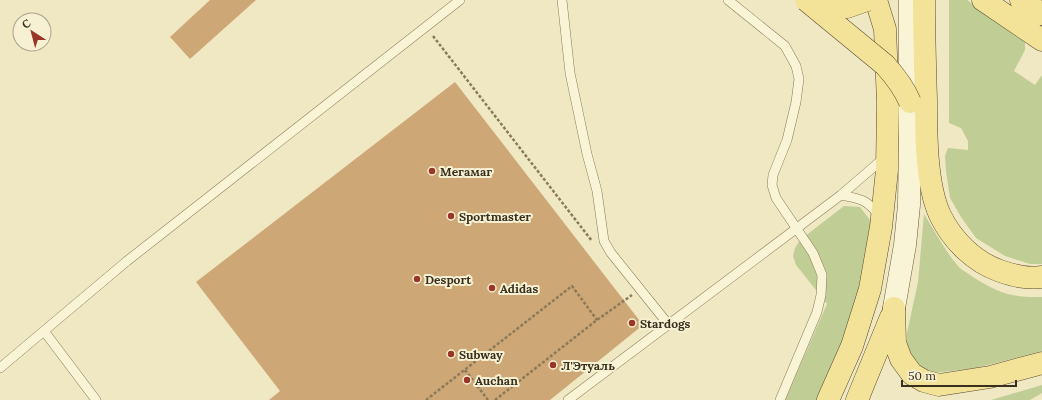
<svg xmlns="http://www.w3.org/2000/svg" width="1042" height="400" viewBox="0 0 1042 400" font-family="Lora,serif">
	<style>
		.green { fill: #c0ce96 }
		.building { fill: #cea777 }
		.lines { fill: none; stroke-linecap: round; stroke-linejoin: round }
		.service-casing { stroke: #8a7a59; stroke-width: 10 }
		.secondary-casing { stroke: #6b5a3c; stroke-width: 23 }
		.primary-casing { stroke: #57472d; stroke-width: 23 }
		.path { stroke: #8a7a59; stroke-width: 2.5; stroke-dasharray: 3 2; stroke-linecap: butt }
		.service { stroke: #faf4d6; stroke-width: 9 }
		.secondary { stroke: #faf4d6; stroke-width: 22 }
		.primary { stroke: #f3e399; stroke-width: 22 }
		.primary-bridge-casing { stroke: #57472d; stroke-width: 23; stroke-linecap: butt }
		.primary-bridge { stroke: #f3e399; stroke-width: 22 }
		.poi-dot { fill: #9a3627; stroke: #f6f1d2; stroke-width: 1.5 }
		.labels { text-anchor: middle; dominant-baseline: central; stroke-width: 4; stroke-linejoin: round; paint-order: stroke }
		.poi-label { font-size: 12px; font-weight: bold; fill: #392f1e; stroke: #f6f1d2; text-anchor: start }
	</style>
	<rect width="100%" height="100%" fill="#efe8c3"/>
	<!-- green -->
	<path class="green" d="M949 0H967L1020 36 1025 41V50L1014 71 1035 85 1042 75V264H1030L1005 256 976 238 961 217 950 198 946 171 945 156 948 148 968 150V141L961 128 949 123Z
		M844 206 860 207 873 224 870 270 824 400H785L827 304 796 265 793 256 795 248 800 240Z
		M924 214C935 231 944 250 958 266 961 270 968 273 973 277 998 293 1012 298 1042 297V351L976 368 934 373 915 364 907 350V333L918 282Z
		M1042 385V393L1030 400H991Z"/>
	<!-- building -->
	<path class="building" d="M210 0H256L190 59 170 37Z
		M455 82 643 325 550 400H269L280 391 196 282Z"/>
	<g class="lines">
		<defs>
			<path id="service" d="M562 0 570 73 587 154 597 191 604 241 611 253 668 324
				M728 0 785 46 796 66 799 79 796 102 787 140 773 175 772 185 776 198 813 253 818 265 822 275 821 295 817 312 780 400
				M841 195C861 199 867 199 880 217
				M44 331 96 400
				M0 368 127 261 460 0
				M568 400 841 195 884 158"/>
			<path id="secondary" d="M894 308 905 245 909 205 910 138V0"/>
			<path id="primary" d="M924 0C924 33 925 67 926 100 926 133 926 185 940 215 952 240 974 262 1000 271 1015 276 1027 279 1042 277
				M983 0 1042 40
				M1021 0 1042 14
				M894 308 895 343 901 359 912 374 924 381 939 385 990 377 1042 363
				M828 400 852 346 870 289 881 227 887 170 888 103 885 29 876 0
				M857 400 891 317"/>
		</defs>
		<!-- service casing -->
		<use href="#service" class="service-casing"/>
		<!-- secondary casing -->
		<use href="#secondary" class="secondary-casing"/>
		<!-- primary casing -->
		<use href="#primary" class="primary-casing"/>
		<!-- path -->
		<path class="path" d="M433 36 592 241
			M465 370 488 400
			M426 400 572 286 597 320
			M495 400 597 320 632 295"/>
		<!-- service -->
		<use href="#service" class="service"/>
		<!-- secondary -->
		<use href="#secondary" class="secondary"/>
		<!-- primary -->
		<use href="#primary" class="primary"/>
		<defs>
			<path id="primary-bridge" d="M806 0 885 65C895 76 904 88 910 102
				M814 0 825 6 847 7 867 0"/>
		</defs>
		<!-- primary-bridge casing -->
		<use href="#primary-bridge" class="primary-bridge-casing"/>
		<!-- primary-bridge -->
		<use href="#primary-bridge" class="primary-bridge"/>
	</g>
	<!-- markers -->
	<g class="poi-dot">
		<circle cx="432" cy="171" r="4"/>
		<circle cx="451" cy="216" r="4"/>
		<circle cx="417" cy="279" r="4"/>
		<circle cx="492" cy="288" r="4"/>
		<circle cx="632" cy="323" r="4"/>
		<circle cx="451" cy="354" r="4"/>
		<circle cx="553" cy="365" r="4"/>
		<circle cx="467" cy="380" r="4"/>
	</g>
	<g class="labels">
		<!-- poi labels -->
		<g class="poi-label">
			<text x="440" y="171">Мегамаг</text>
			<text x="459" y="216">Sportmaster</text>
			<text x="425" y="279">Desport</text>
			<text x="500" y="288">Adidas</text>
			<text x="640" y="323">Stardogs</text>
			<text x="459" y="354">Subway</text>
			<text x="561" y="365">Л'Этуаль</text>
			<text x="475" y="380">Auchan</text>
		</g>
	</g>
	<!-- north arrow -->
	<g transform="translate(32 32) rotate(324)"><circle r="19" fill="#f6f1d2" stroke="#aaa38a"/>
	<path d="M0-3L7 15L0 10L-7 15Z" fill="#9a3627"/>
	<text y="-6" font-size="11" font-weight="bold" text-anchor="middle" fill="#392f1e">С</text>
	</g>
	<!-- scale -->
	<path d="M902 380v6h114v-6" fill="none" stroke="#392f1e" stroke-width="2"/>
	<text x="908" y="380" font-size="12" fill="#392f1e" stroke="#f6f1d2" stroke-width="3" paint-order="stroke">50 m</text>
</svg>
